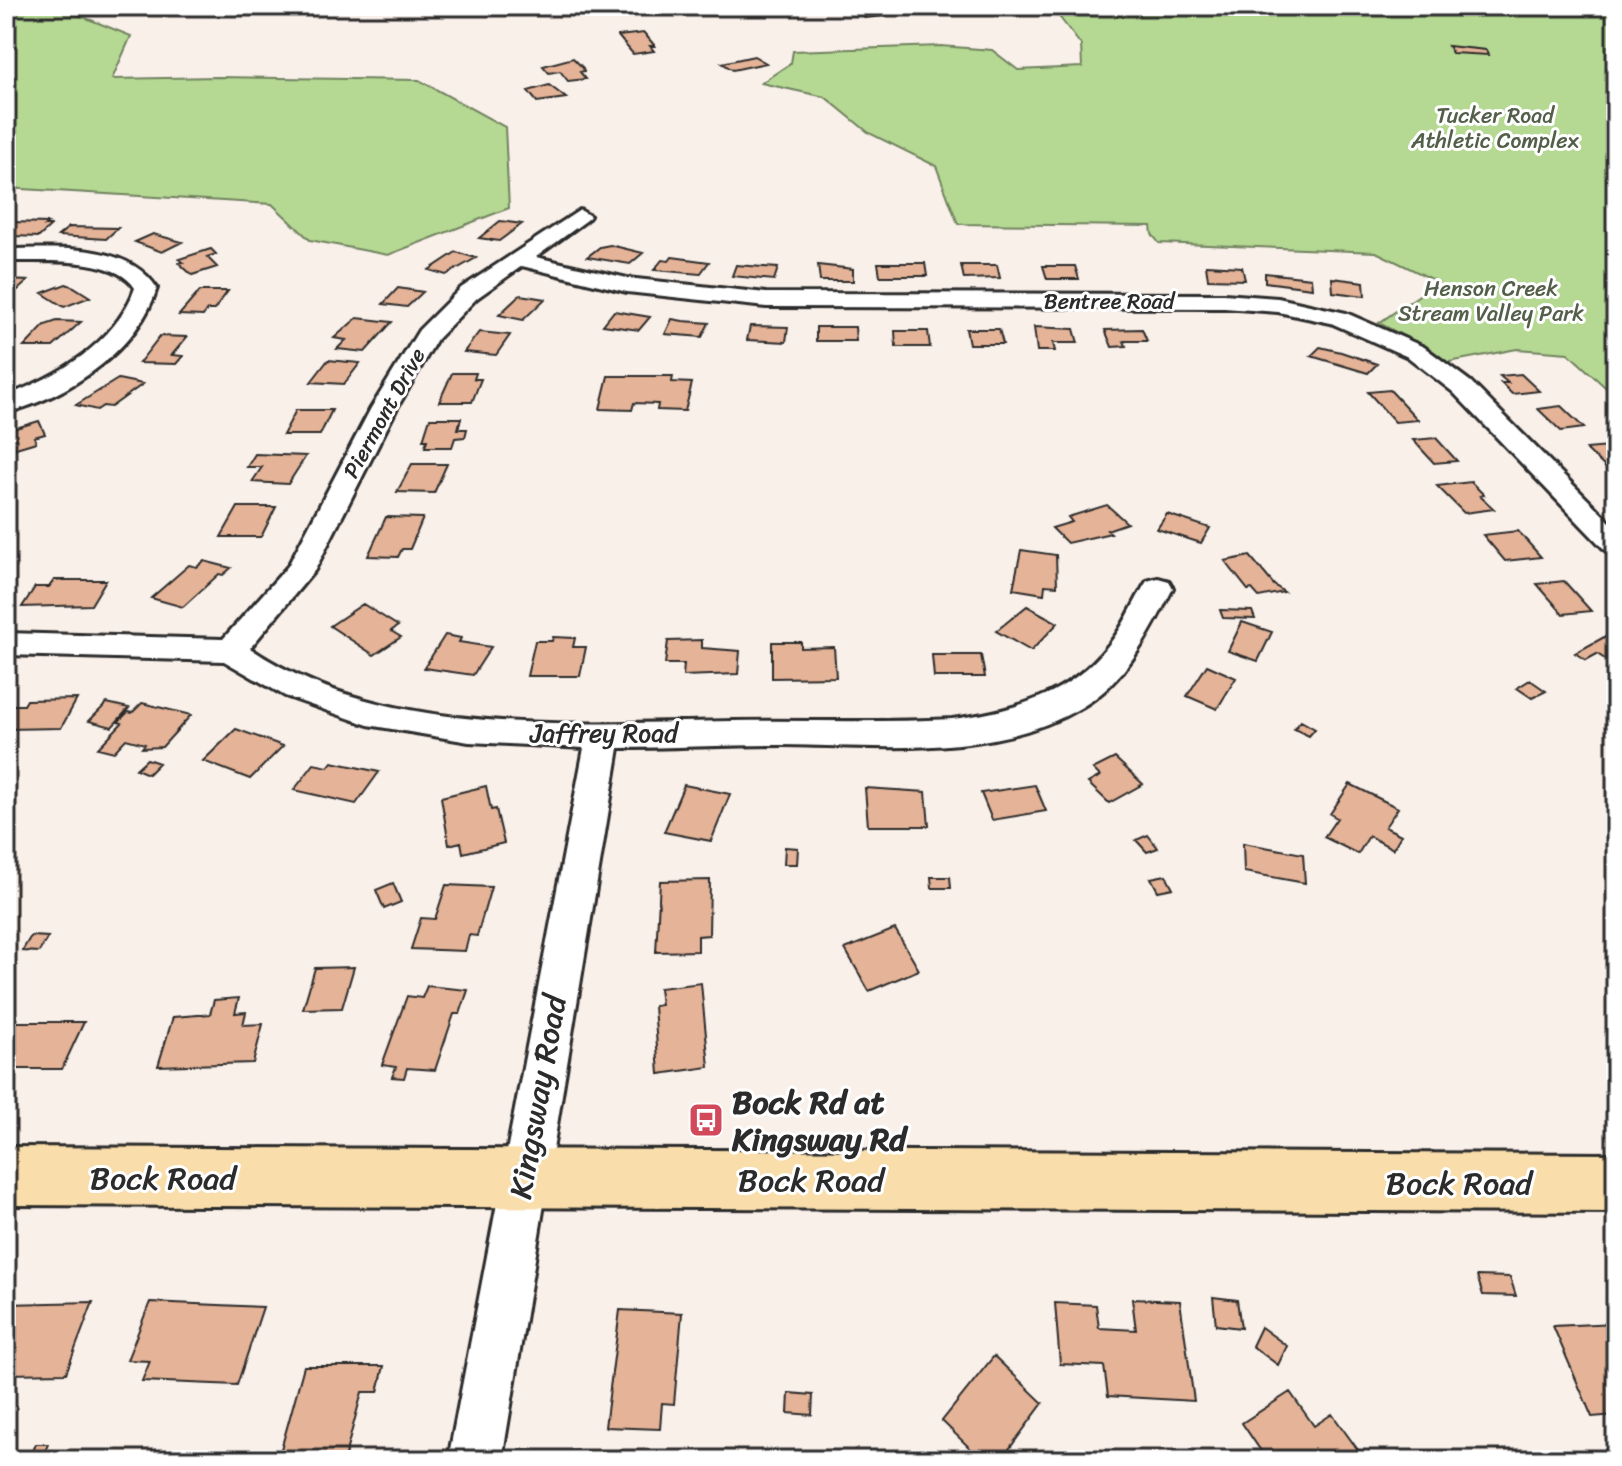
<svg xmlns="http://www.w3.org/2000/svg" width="1622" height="1466" viewBox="0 0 1622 1466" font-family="Sriracha,sans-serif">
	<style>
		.green { fill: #b5d993; stroke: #70825f; stroke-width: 2 }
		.building { fill: #e5b397; stroke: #2b2b2b; stroke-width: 2 }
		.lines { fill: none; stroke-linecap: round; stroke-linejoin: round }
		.minor-casing { stroke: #2b2b2b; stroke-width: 6 }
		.major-casing { stroke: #2b2b2b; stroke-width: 6 }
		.minor { fill: #fff; fill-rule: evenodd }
		.major { fill: #f9deab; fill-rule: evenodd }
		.labels { text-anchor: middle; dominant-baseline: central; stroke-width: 6; stroke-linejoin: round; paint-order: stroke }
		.far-park-label { font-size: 22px; fill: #545f4a; stroke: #fff }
		.far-street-label { font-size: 22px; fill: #2b2b2b; stroke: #fff }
		.street-label { font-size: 26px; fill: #2b2b2b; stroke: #fff }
		.near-street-label { font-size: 32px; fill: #2b2b2b; stroke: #fff }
		.near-poi-label { font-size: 32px; font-weight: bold; fill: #2b2b2b; stroke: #fff; text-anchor: start }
	</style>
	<rect width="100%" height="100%" fill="#faf0ea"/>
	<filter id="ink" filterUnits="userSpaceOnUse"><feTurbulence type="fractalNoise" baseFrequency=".0125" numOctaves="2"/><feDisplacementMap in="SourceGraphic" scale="16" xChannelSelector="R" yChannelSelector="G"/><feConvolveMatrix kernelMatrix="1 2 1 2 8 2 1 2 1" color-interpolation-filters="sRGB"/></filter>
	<g filter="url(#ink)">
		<!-- green -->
		<path class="green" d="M6 6H261L71 12 131 36 112 79 218 77 419 80 505 127 509 208 388 255 310 240 272 204 6 188Z
			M1051 6H1616V397L1568 353 1517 349 1444 363 1413 341 1379 323 1438 282 1376 252 1159 243 1152 234 1151 226 958 224 936 166 869 133 825 97 761 83 791 63 793 51 941 46 992 50 1018 70 1082 67 1081 45Z"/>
		<!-- building -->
		<path class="building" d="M876 9 883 16 866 18 858 11Z
			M644 33 655 46H650L654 51 633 54 618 36Z
			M1448 46 1486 50 1488 55 1452 53Z
			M754 56 766 63 733 70 722 63Z
			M573 58 583 68 584 71 580 72 586 79 568 81 560 71 549 73 543 66Z
			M549 85 566 98 537 102 528 91Z
			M500 221 522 224 499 241 479 238Z
			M11 222 48 223 45 226H51L39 237 13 236 6 234V226Z
			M69 227 118 228 106 239 58 236Z
			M153 234 182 242 162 252 135 242Z
			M610 245 643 253 630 264 587 257 600 247Z
			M211 249 216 254 207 257 217 267 192 275 179 263 183 262 179 259Z
			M456 252 476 258 446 275 429 270Z
			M672 257 709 262 700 274 654 270 662 260 669 261Z
			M878 263H925L927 276H880Z
			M736 265 778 268 774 280 732 276Z
			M818 265 853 269V281H820Z
			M961 265H997L1000 278 964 279Z
			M1206 265 1242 267 1245 280 1208 279Z
			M1043 266H1075L1079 279H1047Z
			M1265 273 1311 278 1312 288 1265 282Z
			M1332 278 1364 282 1365 296 1333 292Z
			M6 279 8 280 28 281 12 295H6Z
			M66 284 74 287 90 297 64 307 42 293Z
			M398 288 423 292 407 307 383 304Z
			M200 291H228L214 310H207L203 316 179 315Z
			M520 295 545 299 523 320 499 315Z
			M614 311 650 317 639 330 603 325Z
			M357 318 392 322 365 352 337 349 346 340 334 338Z
			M672 319 683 321 709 323 702 337 665 334Z
			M57 321 81 322 53 347H24L45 325Z
			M750 326 788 327 786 342 747 340Z
			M816 327H855L856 341H816Z
			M1034 327 1074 329 1078 343H1053L1055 351H1037Z
			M966 329H999L1003 344H969Z
			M1142 329 1147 341H1124L1126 346 1112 347 1105 330Z
			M895 331H928L930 347H896Z
			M479 332 510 335 496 355 464 352Z
			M160 336 187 337 172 355 183 356 176 364 139 363Z
			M1320 347 1341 352 1377 364 1368 373 1311 356Z
			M328 360 360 363 344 384 311 382Z
			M452 373H476L474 379H481L472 402H439Z
			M1521 374 1539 391 1512 394 1501 383H1508L1500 376Z
			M608 376H673L672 382 692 383 685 411 657 410 658 404 634 403 632 410 600 409Z
			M118 379 143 384 111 407 103 406 97 410 76 405Z
			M1390 390 1418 420 1395 422 1368 392Z
			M1561 406 1584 428 1561 431 1538 409Z
			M296 410H332L320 435H283Z
			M430 418H461L458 429H467L465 437 455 438 452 447H425L427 440H423Z
			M39 421 45 434 34 437 36 442 6 451V431Z
			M1436 438 1457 461 1434 463 1413 440Z
			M1609 447 1616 453V472L1611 473 1586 449Z
			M255 454 306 456 288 484 252 482 262 467H247Z
			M412 464H447L434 493 397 492Z
			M1471 482 1484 495 1480 496 1494 509 1464 513 1437 486Z
			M1107 505 1127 523 1107 530 1111 533 1067 543 1052 528 1072 522 1068 517Z
			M238 507H276L261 537H221Z
			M1167 514 1210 528 1201 543 1157 529Z
			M386 517 423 518 410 549H402L398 557 368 556Z
			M1518 531 1541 557 1505 561 1483 535Z
			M1021 550 1056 555 1057 586 1045 585 1044 594 1013 589Z
			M1250 556 1274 585 1284 592 1259 597 1252 589 1248 590 1225 561Z
			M204 561 231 568 223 575 219 574 183 607 151 598 189 565 197 567Z
			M54 580H106L91 605 22 607 35 587H49Z
			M1564 581 1591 611 1563 614 1537 584Z
			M363 604 398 626 391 631 401 637 374 655 330 626Z
			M1027 606 1058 623 1031 651 996 631Z
			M1220 610 1252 611 1255 619 1223 618Z
			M1242 622 1272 632 1258 661 1228 651Z
			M445 635 461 638 459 642 491 647 473 675 424 668Z
			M1606 636 1616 643V666L1597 654 1586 660 1575 653Z
			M553 637 575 638 573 647H586L580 676H527L535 641H552Z
			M702 640V648L740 651 738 674 683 676 684 664H665L668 641Z
			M772 642H801V648L834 647 836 677 772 678Z
			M932 655H981L985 677H934Z
			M1207 665 1236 678 1217 709 1187 696Z
			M1530 680 1546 691 1532 698 1517 688Z
			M77 699 61 728 6 729 8 705H24L27 700Z
			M107 703 129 708 112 727 89 721Z
			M142 703 191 715 162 747 142 748 145 744 126 739 114 752 98 748 122 723 118 722 128 712 132 713Z
			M1301 721 1315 729 1309 736 1294 729Z
			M236 729 283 746 250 779 203 761Z
			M1115 758 1143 784 1109 803 1088 783 1100 776 1093 769Z
			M147 759 159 763 148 774 136 769Z
			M332 762 379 772 356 804 294 790 314 764 328 767Z
			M1350 784 1398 808 1385 827 1401 835 1393 849 1369 836 1358 854 1324 837 1337 818 1330 814Z
			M684 785 730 794 711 841 664 832Z
			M1035 785 1046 811 992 820 981 793Z
			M486 786 491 810 496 809 504 843 463 853 461 842 449 845 441 797Z
			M865 788 926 792 929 826H868Z
			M1148 835 1158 848 1147 852 1136 840Z
			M1243 843 1303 854 1305 883 1244 872Z
			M785 847 798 848 797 864H784Z
			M1166 875 1173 888 1158 891 1151 878Z
			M931 877H950L951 888H932Z
			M710 880 709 935 698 936V951L656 952 660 881Z
			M393 883 401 902 384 909 376 890Z
			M446 885 491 887 477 936 469 935 465 951 411 949 421 918 435 919Z
			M895 929 919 970 869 991 845 949Z
			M31 936 48 937 39 952 22 951Z
			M354 967 342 1008 303 1009 315 968Z
			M701 983 709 1067 659 1074 654 1006 661 1005 659 988Z
			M427 986 468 990 460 1014H454L435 1070 407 1068 404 1078 392 1077 396 1067 382 1065 407 996 422 998Z
			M239 998 235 1013 246 1012 243 1025 263 1024 253 1063 158 1066 173 1017 210 1014 214 1000Z
			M6 1022H84L62 1069H6Z
			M1477 1276 1510 1277 1516 1296 1483 1295Z
			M1213 1297 1237 1300 1241 1328 1216 1325Z
			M1132 1299 1180 1301 1194 1401 1108 1396 1104 1366 1060 1364 1055 1303 1096 1305 1099 1328 1136 1330Z
			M93 1302 66 1373 6 1374V1304Z
			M150 1302 263 1307 237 1385 142 1381 150 1361 127 1360Z
			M620 1310 682 1313 674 1404 662 1403 660 1429 605 1427Z
			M1616 1323V1415L1592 1417 1553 1326Z
			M1261 1327 1287 1346 1278 1365 1252 1346Z
			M994 1356 1043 1403 1001 1460H982L942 1421Z
			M304 1366H384L378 1392H362L344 1460H278Z
			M1290 1392 1314 1426 1332 1414 1358 1450 1344 1460H1267L1242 1423Z
			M789 1393 813 1395 812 1415 788 1413Z
			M36 1444H48L42 1460H29Z"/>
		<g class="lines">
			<defs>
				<path id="minor" d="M580 210 590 216 587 220 536 257 627 278 766 293 1224 294 1278 298 1346 313 1424 347 1471 382 1616 528V554L1606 551 1453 392 1408 357 1331 323 1278 312 1224 308 766 307 627 292 522 266 477 298 437 339 397 408 315 570 250 648C384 740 579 723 734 721 807 720 880 723 952 719 1020 710 1076 693 1116 635 1128 618 1136 598 1147 581L1158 578 1169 581 1173 588C1151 632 1126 681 1082 707 995 759 880 746 783 745 728 745 674 748 619 748L502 1460H448L584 748 469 742 368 725 285 696 224 661 6 655V633L223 639 288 566 371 408 419 330 461 288Z
					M6 249C56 249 126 241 157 288 138 350 68 397 6 413V396C58 376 116 343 135 288 114 255 41 262 6 261Z"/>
				<path id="major" d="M6 1147 1616 1154V1212L6 1205Z"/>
			</defs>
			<!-- minor casing -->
			<use href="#minor" class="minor-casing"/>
			<!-- major casing -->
			<use href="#major" class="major-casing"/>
			<!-- minor -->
			<use href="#minor" class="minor"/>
			<!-- major -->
			<use href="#major" class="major"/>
		</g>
	</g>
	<!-- icons -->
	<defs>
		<symbol id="bus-square" viewBox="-11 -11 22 22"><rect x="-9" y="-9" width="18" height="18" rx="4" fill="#d1495b" stroke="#fff"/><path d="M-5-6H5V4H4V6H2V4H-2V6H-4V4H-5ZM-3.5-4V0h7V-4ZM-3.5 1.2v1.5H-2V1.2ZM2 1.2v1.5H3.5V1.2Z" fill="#fff"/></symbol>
	</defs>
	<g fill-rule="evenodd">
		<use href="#bus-square" x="686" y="1100" width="40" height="40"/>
	</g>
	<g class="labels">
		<!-- far-park labels -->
		<g class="far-park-label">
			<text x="1495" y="115">Tucker Road<tspan x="1495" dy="25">Athletic Complex</tspan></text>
			<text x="1491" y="288">Henson Creek<tspan x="1491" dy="25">Stream Valley Park</tspan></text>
		</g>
		<!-- far-street labels -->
		<g class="far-street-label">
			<text x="1109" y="301">Bentree Road</text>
			<text transform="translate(384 413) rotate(-61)">Piermont Drive</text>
		</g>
		<!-- street labels -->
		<g class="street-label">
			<text x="604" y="733">Jaffrey Road</text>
		</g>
		<!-- near-street labels -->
		<g class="near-street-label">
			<text transform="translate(538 1097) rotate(-80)">Kingsway Road</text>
			<text x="163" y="1178">Bock Road</text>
			<text x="811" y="1180">Bock Road</text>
			<text x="1459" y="1183">Bock Road</text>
		</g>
		<!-- near-poi labels -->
		<g class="near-poi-label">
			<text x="732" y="1102">Bock Rd at<tspan x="732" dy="37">Kingsway Rd</tspan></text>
		</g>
	</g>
	<!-- margin -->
	<rect width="1622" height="1466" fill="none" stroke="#fff" stroke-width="32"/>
	<rect x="16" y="16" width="1590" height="1434" fill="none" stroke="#2b2b2b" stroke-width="3" filter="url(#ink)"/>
</svg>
